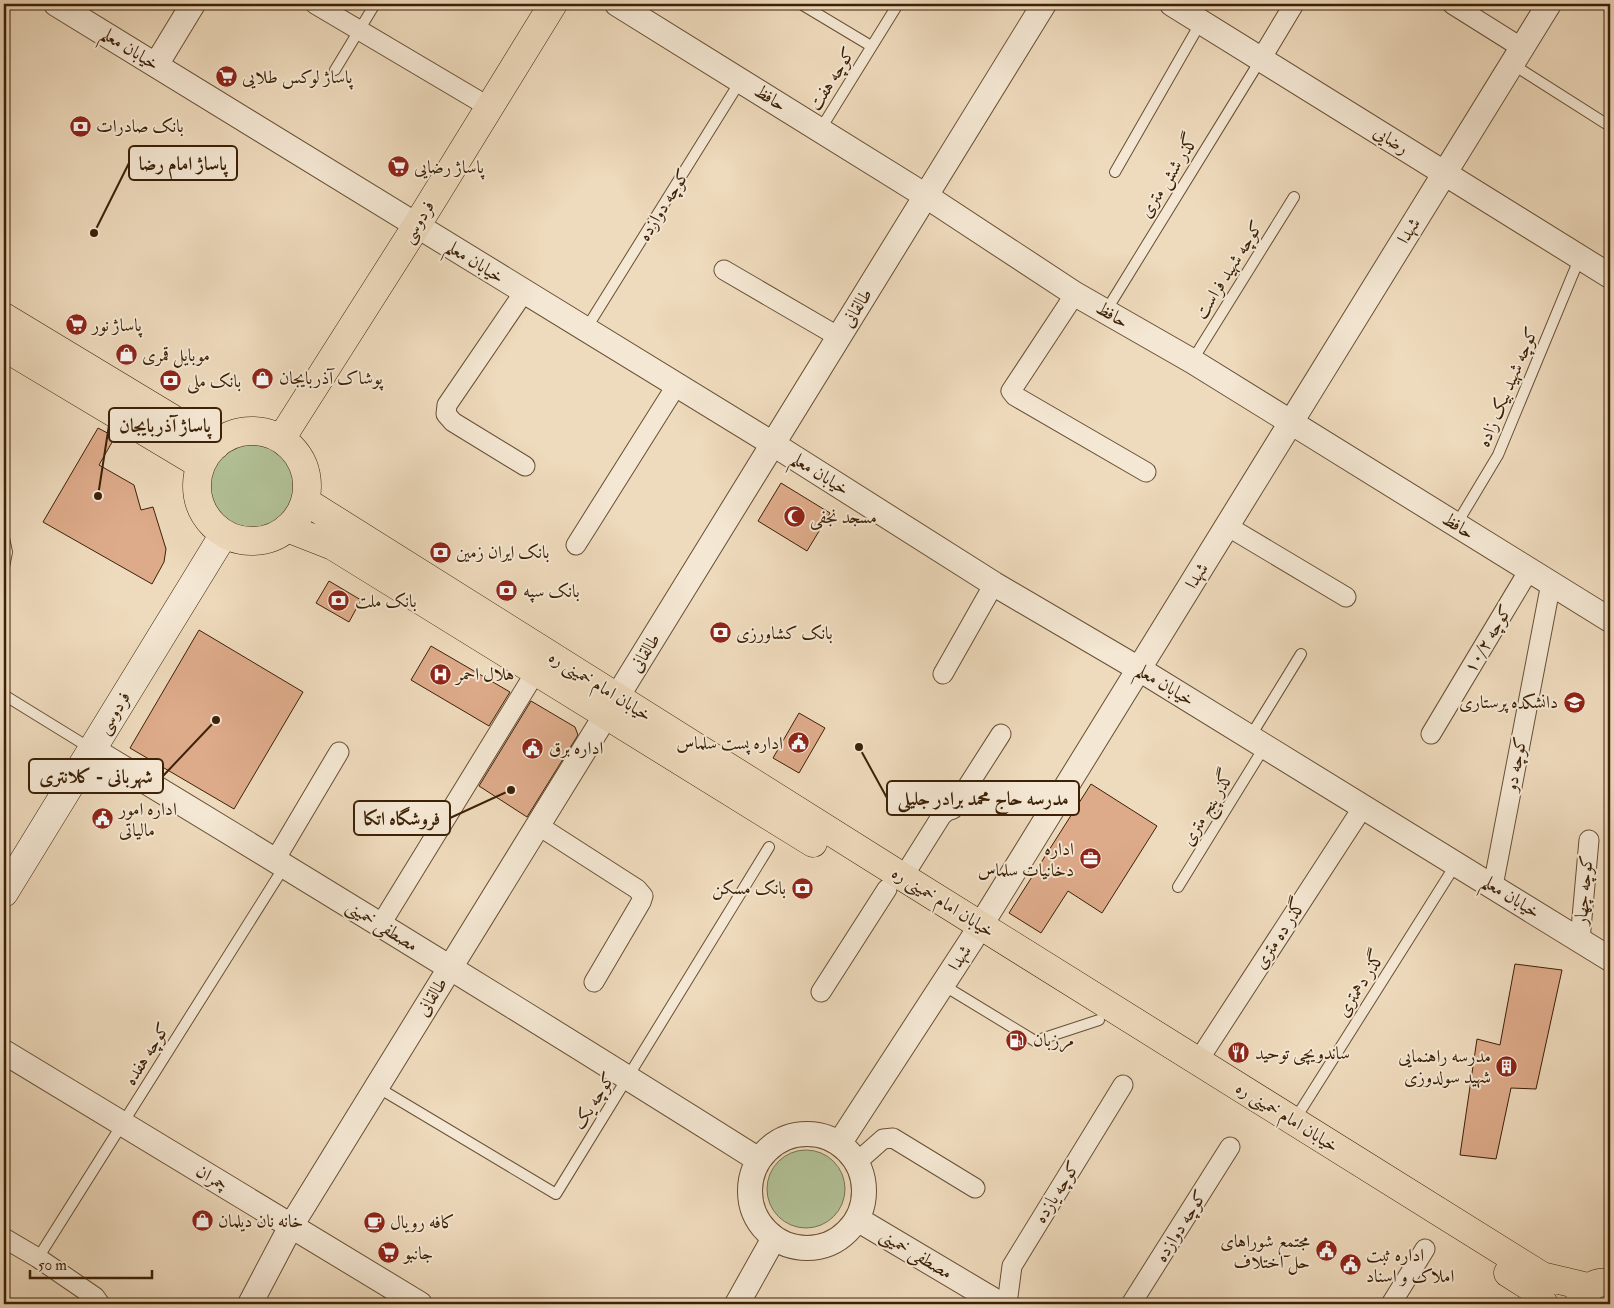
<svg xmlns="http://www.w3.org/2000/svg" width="1614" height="1308" viewBox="0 0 1614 1308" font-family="'IM FELL Double Pica',Amiri,serif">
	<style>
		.green { fill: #b2c196; stroke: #77714e }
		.building { fill: #deab8a; stroke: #3c2107 }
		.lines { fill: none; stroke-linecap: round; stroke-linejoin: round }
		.service-casing { stroke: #684f34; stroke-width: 12 }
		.minor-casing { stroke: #684f34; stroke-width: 21 }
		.tertiary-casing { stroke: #684f34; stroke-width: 26 }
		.secondary-casing { stroke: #3c2107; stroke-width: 29 }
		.primary-casing { stroke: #3c2107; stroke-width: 29 }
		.service { stroke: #f4e7d3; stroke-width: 10 }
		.minor { stroke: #f4e7d3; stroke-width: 19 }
		.tertiary { stroke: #f4e7d3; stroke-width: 24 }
		.secondary { stroke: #f4e7d3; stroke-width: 28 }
		.primary { stroke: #eedabc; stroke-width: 28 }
		.labels { text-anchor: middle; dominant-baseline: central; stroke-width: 4; stroke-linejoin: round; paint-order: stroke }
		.street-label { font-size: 18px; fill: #3c2107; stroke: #f4e7d3 }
		.poi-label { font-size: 18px; fill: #3c2107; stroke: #f4e7d3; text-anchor: start }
		.leader { fill: none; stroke: #3c2107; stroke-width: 2 }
		.callout-dot { fill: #3c2107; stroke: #f4e7d3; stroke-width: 2 }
		.callout { fill: #f4e7d3; stroke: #3c2107; stroke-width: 2 }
		.callout-label { font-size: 19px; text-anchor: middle; font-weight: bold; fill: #3c2107 }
	</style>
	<rect width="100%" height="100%" fill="#eedabc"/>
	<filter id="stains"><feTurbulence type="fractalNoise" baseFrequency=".004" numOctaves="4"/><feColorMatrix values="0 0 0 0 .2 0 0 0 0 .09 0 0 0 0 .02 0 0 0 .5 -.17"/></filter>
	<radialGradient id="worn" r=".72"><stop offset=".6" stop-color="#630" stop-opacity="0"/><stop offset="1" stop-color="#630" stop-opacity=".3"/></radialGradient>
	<!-- green -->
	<path class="green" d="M206 486a46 46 0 1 1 92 0a46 46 0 1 1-92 0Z
		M767 1189a39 39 0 1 1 78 0a39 39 0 1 1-78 0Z"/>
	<!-- building -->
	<path class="building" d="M98 428 115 437 99 465 134 485 141 510 153 507 166 549 164 562 152 584 43 522Z
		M781 483 830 513 807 551 758 521Z
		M329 581 361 600 349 622 316 603Z
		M199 630 303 692 234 809 130 748Z
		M431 646 510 692 489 726 411 680Z
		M531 701 575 727 578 735 527 817 479 786Z
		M799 713 825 728 799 773 773 758Z
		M1091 784 1157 826 1102 913 1068 891 1041 933 1009 913Z
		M1515 964 1562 970 1536 1089 1511 1088 1496 1159 1460 1155 1477 1039 1500 1045Z"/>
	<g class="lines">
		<defs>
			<path id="service" d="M801 4 871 46
				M1512 64 1608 125
				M335 70 375 4
				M820 130 898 4
				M1115 172 1201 22
				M1106 311 1261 59
				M586 329 741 80
				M1192 361 1294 197
				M1456 525 1498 455 1580 257
				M4 538 7 552 4 567
				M4 695 90 748
				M1250 737 1301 654
				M1178 887 1265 746
				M943 985 1035 1041 1099 1020
				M377 1087 556 1194 769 847
				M1294 1121 1456 864
				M38 1258 284 867"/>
			<path id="minor" d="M315 4 489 107
				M1452 4 1522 48
				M1261 59 1294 4
				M724 270 839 337
				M524 292 447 405 446 414 453 422 525 466
				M1075 294 1011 391 1015 396 1146 472
				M1227 526 1346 597
				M576 545 676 386
				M943 674 994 584
				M1431 734 1529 570
				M539 826 637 889 643 896 641 902 594 982
				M275 860 339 752
				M903 877 942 815 947 811 953 809 1001 734
				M1493 886 1551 583
				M381 924 535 673
				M1580 940 1589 840
				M821 992 887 889
				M1198 1061 1363 807
				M857 1162 883 1139 893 1138 975 1188
				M4 1238 38 1258 95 1297 100 1304
				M1007 1304 1012 1266 1123 1085
				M1131 1304 1230 1147
				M1391 1304 1425 1249"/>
			<path id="tertiary" d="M56 4 773 444 994 584 1139 669 1610 959
				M617 4 926 196 1075 294 1192 361 1610 620
				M1172 4 1610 276
				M156 65 193 4
				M92 749C315 884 538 1021 759 1160
				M4 1052 420 1304
				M750 1191a57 57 0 1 1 114 0a57 57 0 1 1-114 0Z
				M839 1144 971 941 1549 4
				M857 1219 1000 1304
				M250 1304 291 1226 1044 4
				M737 1304 774 1238"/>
			<path id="secondary" d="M4 893 224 534"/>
			<path id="primary" d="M4 317 216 445
				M4 347 201 465
				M197 486a55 55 0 1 1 110 0a55 55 0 1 1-110 0Z
				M281 439 417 225 553 4
				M305 501 903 877 1542 1276 1588 1287
				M287 528 333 546 813 843
				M1508 1273 1535 1290 1544 1304
				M1579 1303C1587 1289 1593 1280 1610 1283"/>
		</defs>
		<!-- service casing -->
		<use href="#service" class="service-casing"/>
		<!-- minor casing -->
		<use href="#minor" class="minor-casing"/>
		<!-- tertiary casing -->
		<use href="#tertiary" class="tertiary-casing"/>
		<!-- secondary casing -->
		<use href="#secondary" class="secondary-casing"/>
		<!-- primary casing -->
		<use href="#primary" class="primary-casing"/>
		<!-- service -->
		<use href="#service" class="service"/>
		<!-- minor -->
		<use href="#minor" class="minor"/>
		<!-- tertiary -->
		<use href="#tertiary" class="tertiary"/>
		<!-- secondary -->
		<use href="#secondary" class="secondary"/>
		<!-- primary -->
		<use href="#primary" class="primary"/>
	</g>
	<!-- icons -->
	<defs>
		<symbol id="supermarket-disc" viewBox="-11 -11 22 22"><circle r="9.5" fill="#8f2418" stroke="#f4e7d3"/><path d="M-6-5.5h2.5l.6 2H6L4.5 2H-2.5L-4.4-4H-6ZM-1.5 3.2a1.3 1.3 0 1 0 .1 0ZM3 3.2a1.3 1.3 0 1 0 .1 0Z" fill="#fff"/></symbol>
		<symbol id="bank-disc" viewBox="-11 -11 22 22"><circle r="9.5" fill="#8f2418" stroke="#f4e7d3"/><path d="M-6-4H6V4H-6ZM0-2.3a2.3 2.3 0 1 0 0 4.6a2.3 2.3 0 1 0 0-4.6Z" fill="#fff"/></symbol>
		<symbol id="shop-disc" viewBox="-11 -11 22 22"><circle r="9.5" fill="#8f2418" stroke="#f4e7d3"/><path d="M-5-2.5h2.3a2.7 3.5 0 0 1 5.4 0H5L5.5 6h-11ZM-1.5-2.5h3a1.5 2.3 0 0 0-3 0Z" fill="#fff"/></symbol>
		<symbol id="mosque-disc" viewBox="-11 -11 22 22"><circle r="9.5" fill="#8f2418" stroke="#f4e7d3"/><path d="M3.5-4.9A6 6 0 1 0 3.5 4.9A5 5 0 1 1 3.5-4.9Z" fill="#fff"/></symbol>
		<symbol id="hospital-disc" viewBox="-11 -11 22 22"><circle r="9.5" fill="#8f2418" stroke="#f4e7d3"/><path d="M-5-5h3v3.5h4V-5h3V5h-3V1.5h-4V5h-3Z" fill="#fff"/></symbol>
		<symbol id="university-disc" viewBox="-11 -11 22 22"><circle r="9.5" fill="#8f2418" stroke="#f4e7d3"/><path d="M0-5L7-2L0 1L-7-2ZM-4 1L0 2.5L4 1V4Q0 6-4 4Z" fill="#fff"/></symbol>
		<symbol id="civic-disc" viewBox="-11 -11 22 22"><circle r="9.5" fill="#8f2418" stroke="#f4e7d3"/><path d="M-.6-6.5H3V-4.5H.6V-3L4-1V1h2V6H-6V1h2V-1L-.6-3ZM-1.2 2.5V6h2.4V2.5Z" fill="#fff"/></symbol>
		<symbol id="office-disc" viewBox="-11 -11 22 22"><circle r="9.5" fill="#8f2418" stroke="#f4e7d3"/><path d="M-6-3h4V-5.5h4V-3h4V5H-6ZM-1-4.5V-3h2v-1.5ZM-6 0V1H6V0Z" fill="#fff"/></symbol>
		<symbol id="fuel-disc" viewBox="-11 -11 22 22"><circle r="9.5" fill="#8f2418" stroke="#f4e7d3"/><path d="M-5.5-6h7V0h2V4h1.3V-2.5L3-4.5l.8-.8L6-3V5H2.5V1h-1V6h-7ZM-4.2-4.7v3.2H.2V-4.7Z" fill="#fff"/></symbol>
		<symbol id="restaurant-disc" viewBox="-11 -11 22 22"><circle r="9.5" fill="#8f2418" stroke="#f4e7d3"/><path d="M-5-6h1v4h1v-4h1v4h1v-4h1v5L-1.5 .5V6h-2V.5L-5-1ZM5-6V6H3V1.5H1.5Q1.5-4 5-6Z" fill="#fff"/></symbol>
		<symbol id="building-disc" viewBox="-11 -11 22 22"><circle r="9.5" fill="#8f2418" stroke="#f4e7d3"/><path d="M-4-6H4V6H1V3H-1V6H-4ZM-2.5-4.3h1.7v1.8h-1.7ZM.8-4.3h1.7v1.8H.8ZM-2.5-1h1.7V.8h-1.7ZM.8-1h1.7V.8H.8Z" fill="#fff"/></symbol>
		<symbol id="cafe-disc" viewBox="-11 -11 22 22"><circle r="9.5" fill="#8f2418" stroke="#f4e7d3"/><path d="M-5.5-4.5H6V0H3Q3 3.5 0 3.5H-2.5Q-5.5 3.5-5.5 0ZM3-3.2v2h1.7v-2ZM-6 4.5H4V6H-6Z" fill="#fff"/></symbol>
	</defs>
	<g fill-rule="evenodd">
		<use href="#supermarket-disc" x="214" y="64" width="25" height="25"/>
		<use href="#bank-disc" x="68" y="114" width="25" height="25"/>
		<use href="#supermarket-disc" x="386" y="154" width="25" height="25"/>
		<use href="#supermarket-disc" x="64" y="312" width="25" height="25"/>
		<use href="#shop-disc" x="114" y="342" width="25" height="25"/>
		<use href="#shop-disc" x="250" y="366" width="25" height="25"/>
		<use href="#bank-disc" x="158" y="368" width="25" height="25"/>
		<use href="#mosque-disc" x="782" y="504" width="25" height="25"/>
		<use href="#bank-disc" x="428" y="540" width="25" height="25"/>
		<use href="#bank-disc" x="494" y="578" width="25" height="25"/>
		<use href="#bank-disc" x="326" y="588" width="25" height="25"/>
		<use href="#bank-disc" x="708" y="620" width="25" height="25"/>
		<use href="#hospital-disc" x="428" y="662" width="25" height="25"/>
		<use href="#university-disc" x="1562" y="690" width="25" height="25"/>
		<use href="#civic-disc" x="786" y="730" width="25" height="25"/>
		<use href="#civic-disc" x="520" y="736" width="25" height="25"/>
		<use href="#civic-disc" x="90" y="806" width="25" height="25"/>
		<use href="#office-disc" x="1078" y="846" width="25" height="25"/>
		<use href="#bank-disc" x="790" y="876" width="25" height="25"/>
		<use href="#fuel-disc" x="1004" y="1028" width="25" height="25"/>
		<use href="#restaurant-disc" x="1226" y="1040" width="25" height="25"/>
		<use href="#building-disc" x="1494" y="1054" width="25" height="25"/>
		<use href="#shop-disc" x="190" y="1208" width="25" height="25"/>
		<use href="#cafe-disc" x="362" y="1210" width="25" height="25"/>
		<use href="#civic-disc" x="1314" y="1238" width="25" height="25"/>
		<use href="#supermarket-disc" x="376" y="1240" width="25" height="25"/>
		<use href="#civic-disc" x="1338" y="1252" width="25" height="25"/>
	</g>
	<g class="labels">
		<!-- street labels -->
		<g class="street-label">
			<text transform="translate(130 49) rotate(32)">خیابان معلم</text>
			<text transform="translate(832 79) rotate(-58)">کوچه هفت</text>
			<text transform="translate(770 98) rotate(32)">حافظ</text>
			<text transform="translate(1391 140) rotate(32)">رضایی</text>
			<text transform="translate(1169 176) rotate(-58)">گذر شش متری</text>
			<text transform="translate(664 205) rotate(-58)">کوچه دوازده</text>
			<text transform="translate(418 222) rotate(-58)">فردوسی</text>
			<text transform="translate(1409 231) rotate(-58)">شهدا</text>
			<text transform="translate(475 262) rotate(32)">خیابان معلم</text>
			<text transform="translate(1229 270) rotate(-58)">کوچه شهید فراست</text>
			<text transform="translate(857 308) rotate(-58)">طالقانی</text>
			<text transform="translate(1112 315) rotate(30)">حافظ</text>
			<text transform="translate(1508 387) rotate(-67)">کوچه شهید بیک زاده</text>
			<text transform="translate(820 474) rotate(32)">خیابان معلم</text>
			<text transform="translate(1458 526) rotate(32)">حافظ</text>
			<text transform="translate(1197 576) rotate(-58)">شهدا</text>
			<text transform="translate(1488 639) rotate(-59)">کوچه ۱۰/۲</text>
			<text transform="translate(645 653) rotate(-58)">طالقانی</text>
			<text transform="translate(1165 685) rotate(31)">خیابان معلم</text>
			<text transform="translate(600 686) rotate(32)">خیابان امام خمینی ره</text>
			<text transform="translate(114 713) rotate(-58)">فردوسی</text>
			<text transform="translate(1516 764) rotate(-79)">کوچه دو</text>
			<text transform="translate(1208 808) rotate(-59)">گذر پنج متری</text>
			<text transform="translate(1584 890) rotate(-85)">کوچه چهار</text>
			<text transform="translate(1511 897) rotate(32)">خیابان معلم</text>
			<text transform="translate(943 902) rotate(32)">خیابان امام خمینی ره</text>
			<text transform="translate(382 926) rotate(32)">مصطفی خمینی</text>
			<text transform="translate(1280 934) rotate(-57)">گذر ده متری</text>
			<text transform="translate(960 958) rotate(-57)">شهدا</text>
			<text transform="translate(1361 984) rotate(-58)">گذر دهمتری</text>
			<text transform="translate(432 997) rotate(-58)">طالقانی</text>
			<text transform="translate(147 1054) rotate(-58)">کوچه هفده</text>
			<text transform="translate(594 1101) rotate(-58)">کوچه یک</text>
			<text transform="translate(1287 1117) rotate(32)">خیابان امام خمینی ره</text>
			<text transform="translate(212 1178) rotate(31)">چمران</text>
			<text transform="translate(1057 1192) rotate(-58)">کوچه یازده</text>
			<text transform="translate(1181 1226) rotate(-58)">کوچه دوازده</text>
			<text transform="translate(916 1254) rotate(31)">مصطفی خمینی</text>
		</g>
		<!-- poi labels -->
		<g class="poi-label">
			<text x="242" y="77">پاساژ لوکس طلایی</text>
			<text x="96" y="126">بانک صادرات</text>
			<text x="414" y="167">پاساژ رضایی</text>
			<text x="92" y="325">پاساژ نور</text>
			<text x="142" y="355">موبایل قمری</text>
			<text x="279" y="378">پوشاک آذربایجان</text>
			<text x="187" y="381">بانک ملی</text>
			<text x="810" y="517">مسجد نجفی</text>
			<text x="456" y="552">بانک ایران زمین</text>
			<text x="523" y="591">بانک سپه</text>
			<text x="355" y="601">بانک ملت</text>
			<text x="736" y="633">بانک کشاورزی</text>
			<text x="456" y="674">هلال احمر</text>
			<text x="1558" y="702" text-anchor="end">دانشکده پرستاری</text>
			<text x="783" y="743" text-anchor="end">اداره پست سلماس</text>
			<text x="549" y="748">اداره برق</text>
			<text x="119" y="809">اداره امور<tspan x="119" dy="21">مالیاتی</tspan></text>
			<text x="1074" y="849" text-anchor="end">اداره<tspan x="1074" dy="21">دخانیات سلماس</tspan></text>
			<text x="786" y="888" text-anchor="end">بانک مسکن</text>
			<text x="1033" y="1040">مرزبان</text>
			<text x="1255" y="1053">ساندویچی توحید</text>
			<text x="1491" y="1056" text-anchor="end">مدرسه راهنمایی<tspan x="1491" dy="21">شهید سولدوزی</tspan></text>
			<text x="218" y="1221">خانه نان دیلمان</text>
			<text x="390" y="1222">کافه رویال</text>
			<text x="1310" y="1241" text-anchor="end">مجتمع شوراهای<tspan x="1310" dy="21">حل اختلاف</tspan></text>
			<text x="404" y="1253">جانبو</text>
			<text x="1366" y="1255">اداره ثبت<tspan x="1366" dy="21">املاک و اسناد</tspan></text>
		</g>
	</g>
	<!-- callouts -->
	<path class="leader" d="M94 233L129 163M98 496L109 425M216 720L163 776M859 747L887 798M511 790L450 818"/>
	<g class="callout-dot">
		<circle cx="94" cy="233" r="5"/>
		<circle cx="98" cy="496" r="5"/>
		<circle cx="216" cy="720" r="5"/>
		<circle cx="859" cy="747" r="5"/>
		<circle cx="511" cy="790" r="5"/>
	</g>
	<g class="callout">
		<rect x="129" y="146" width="108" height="34" rx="5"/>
		<rect x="109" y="408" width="112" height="34" rx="5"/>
		<rect x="29" y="759" width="134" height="34" rx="5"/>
		<rect x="887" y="781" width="192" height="34" rx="5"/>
		<rect x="354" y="801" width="96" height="34" rx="5"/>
	</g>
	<g class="callout-label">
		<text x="183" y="170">پاساژ امام رضا</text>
		<text x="165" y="432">پاساژ آذربایجان</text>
		<text x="96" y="783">شهربانی - کلانتری</text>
		<text x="983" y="805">مدرسه حاج محمد برادر جلیلی</text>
		<text x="402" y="825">فروشگاه اتکا</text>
	</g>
	<!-- margin -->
	<rect width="1614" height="1308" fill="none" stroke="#eedabc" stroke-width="20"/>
	<rect x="5" y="5" width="1604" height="1298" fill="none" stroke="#3c2107" stroke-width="2.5"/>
	<rect x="10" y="10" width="1594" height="1288" fill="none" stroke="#3c2107"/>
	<!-- scale -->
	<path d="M30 1270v8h122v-8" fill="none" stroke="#3c2107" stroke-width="2.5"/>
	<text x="38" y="1270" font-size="15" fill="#3c2107" stroke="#f4e7d3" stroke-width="4" paint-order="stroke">50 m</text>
	<rect width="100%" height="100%" filter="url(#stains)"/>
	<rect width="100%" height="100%" fill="url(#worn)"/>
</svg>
